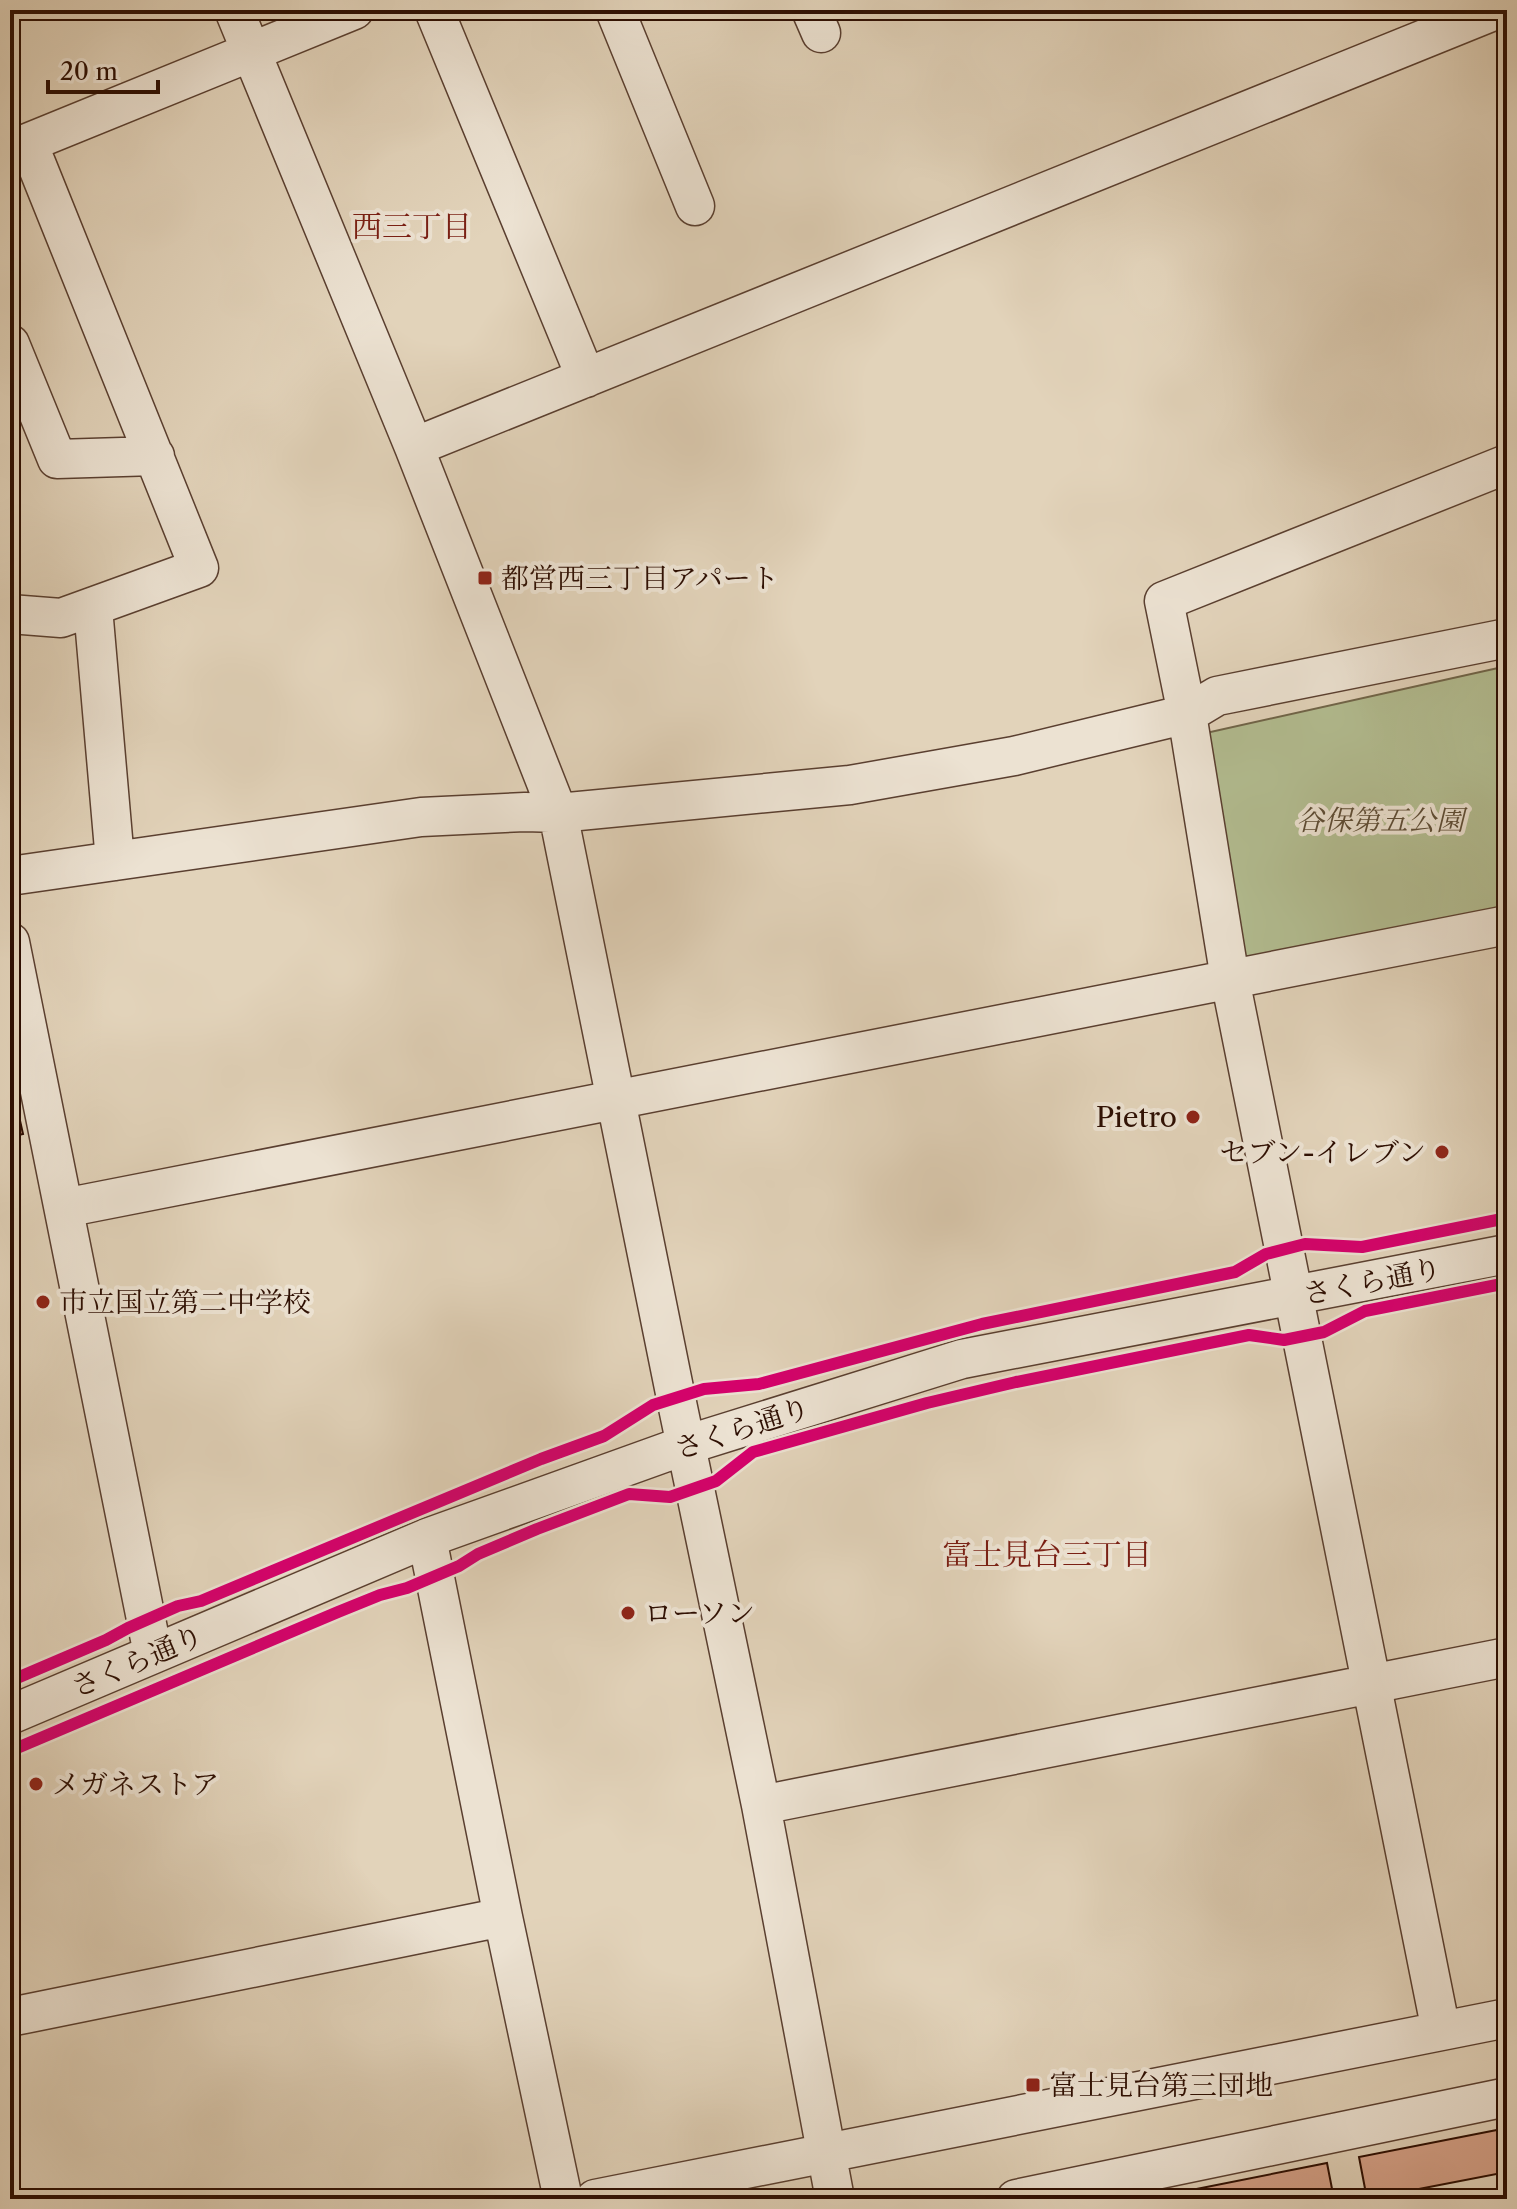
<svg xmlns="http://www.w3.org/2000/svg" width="1517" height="2209" viewBox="0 0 1517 2209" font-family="'Libre Caslon Text','Noto Serif JP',serif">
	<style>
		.green { fill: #b2bc90; stroke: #706549; stroke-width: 2 }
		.building { fill: #d5a188; stroke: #2d0e02; stroke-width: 2 }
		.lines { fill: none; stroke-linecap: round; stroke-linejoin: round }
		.minor-casing { stroke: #5a3f30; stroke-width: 41 }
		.minor { stroke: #ece2d2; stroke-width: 38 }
		.cycleway-casing { stroke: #ece2d2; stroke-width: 17 }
		.cycleway { stroke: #d6006c; stroke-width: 12 }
		.poi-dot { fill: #8f2418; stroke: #ece2d2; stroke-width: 3 }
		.labels { text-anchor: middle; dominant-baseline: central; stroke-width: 8; stroke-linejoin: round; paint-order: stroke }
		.poi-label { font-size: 28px; fill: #2d0e02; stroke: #ece2d2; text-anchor: start }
		.park-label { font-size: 28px; font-style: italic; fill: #5c4b34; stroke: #ece2d2 }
		.street-label { font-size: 28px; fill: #2d0e02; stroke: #ece2d2 }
		.neighbourhood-label { font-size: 30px; fill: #7a1f14; stroke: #ece2d2 }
	</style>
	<rect width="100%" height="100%" fill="#e2d3ba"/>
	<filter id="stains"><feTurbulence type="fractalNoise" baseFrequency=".0025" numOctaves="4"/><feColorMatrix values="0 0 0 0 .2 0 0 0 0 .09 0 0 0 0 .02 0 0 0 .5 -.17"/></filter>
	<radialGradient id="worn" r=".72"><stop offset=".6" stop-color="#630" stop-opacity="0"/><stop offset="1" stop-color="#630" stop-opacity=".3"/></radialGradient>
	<!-- green -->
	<path class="green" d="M1507 666V919L1241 970 1197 735Z"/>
	<!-- building -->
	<path class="building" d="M10 1076 23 1134 10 1137Z
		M1507 2128V2172L1367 2199 1359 2157Z
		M1327 2163 1334 2199H1146Z"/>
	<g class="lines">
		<defs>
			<path id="minor" d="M234 10 414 447 558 813 676 1398 761 1805 835 2199
				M434 10 586 378
				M615 10 695 206
				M811 10 821 33
				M10 150 354 10
				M10 344 57 459 155 456
				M414 447 1496 10
				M93 608 115 861
				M10 614 61 618 199 568 28 143
				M10 876 421 817 525 812 558 813 850 785 1014 756 1187 714 1217 696 1507 638
				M10 942 153 1654
				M64 1208 1507 925
				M427 1538 503 1917 563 2199
				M10 1715 427 1538 686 1445 962 1359 1507 1254
				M761 1805 1507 1657
				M10 2017 503 1917
				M1441 2031 1230 979 1187 714 1164 601 1507 464
				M595 2199 1507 2018
				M1016 2199 1507 2097"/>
		</defs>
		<!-- minor casing -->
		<use href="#minor" class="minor-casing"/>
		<!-- minor -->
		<use href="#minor" class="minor"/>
		<defs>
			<path id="cycleway" d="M10 1681 106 1640 128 1628 178 1606 201 1601 541 1459 604 1436 653 1405 704 1389 759 1384 982 1324 1235 1272 1266 1254 1305 1244 1362 1247 1507 1218
				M10 1751 338 1612 380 1595 407 1588 459 1566 478 1554 537 1529 629 1494 670 1497 716 1481 753 1452 927 1403 1016 1382 1249 1335 1284 1340 1324 1332 1365 1311 1507 1283"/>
		</defs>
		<!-- cycleway casing -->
		<use href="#cycleway" class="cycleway-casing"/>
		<!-- cycleway -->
		<use href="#cycleway" class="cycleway"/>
	</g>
	<!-- markers -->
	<g class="poi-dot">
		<rect x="477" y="570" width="16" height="16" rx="4"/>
		<circle cx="1193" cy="1117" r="8"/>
		<circle cx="1442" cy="1152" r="8"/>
		<circle cx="43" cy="1302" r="8"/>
		<circle cx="628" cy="1613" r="8"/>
		<circle cx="36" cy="1784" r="8"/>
		<rect x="1025" y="2077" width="16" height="16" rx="4"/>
	</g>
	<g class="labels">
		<!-- poi labels -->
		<g class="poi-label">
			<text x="501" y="578">都営西三丁目アパート</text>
			<text x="1177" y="1117" text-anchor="end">Pietro</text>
			<text x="1426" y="1152" text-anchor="end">セブン-イレブン</text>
			<text x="59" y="1302">市立国立第二中学校</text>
			<text x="644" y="1613">ローソン</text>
			<text x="52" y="1784">メガネストア</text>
			<text x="1049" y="2085">富士見台第三団地</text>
		</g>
		<!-- park labels -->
		<g class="park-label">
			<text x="1380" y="820">谷保第五公園</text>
		</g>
		<!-- street labels -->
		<g class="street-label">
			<text transform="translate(1372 1281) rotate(-11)">さくら通り</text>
			<text transform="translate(742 1428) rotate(-18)">さくら通り</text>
			<text transform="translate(137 1661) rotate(-23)">さくら通り</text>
		</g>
		<!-- neighbourhood labels -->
		<g class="neighbourhood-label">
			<text x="412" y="226">西三丁目</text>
			<text x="1047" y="1554">富士見台三丁目</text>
		</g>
	</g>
	<!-- margin -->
	<rect width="1517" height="2209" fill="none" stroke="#e2d3ba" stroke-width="40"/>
	<rect x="12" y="12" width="1493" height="2185" fill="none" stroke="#2d0e02" stroke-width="4"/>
	<rect x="20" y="20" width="1477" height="2169" fill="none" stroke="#2d0e02" stroke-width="2"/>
	<!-- scale -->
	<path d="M48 80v12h110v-12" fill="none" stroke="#2d0e02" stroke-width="4"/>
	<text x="60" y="80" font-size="24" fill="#2d0e02" stroke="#ece2d2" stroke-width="6" paint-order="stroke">20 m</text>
	<rect width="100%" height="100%" filter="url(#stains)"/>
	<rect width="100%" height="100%" fill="url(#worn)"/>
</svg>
